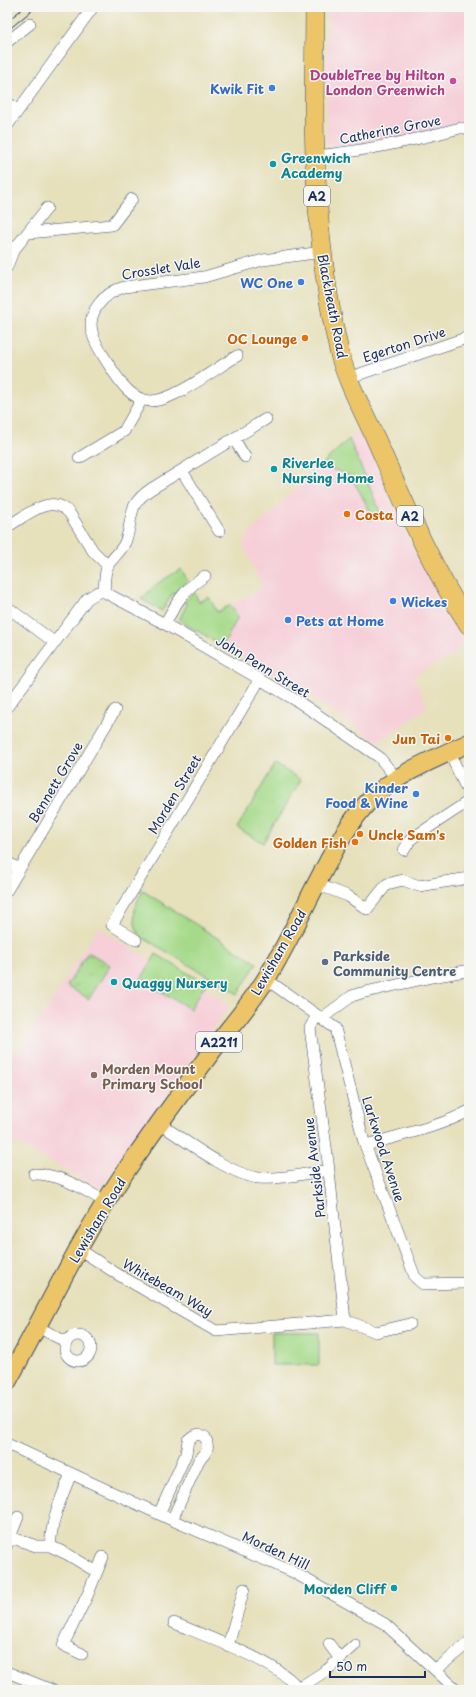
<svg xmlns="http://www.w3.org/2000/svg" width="476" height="1697" viewBox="0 0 476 1697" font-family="'Playpen Sans',sans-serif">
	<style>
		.built { fill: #f6cfd8 }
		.grass { fill: #a6da8a; stroke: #608474 }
		.park { fill: url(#park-tufts); stroke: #608474 }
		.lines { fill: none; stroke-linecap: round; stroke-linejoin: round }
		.minor-casing { stroke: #394a6c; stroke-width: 12 }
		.primary-casing { stroke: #394a6c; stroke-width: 20 }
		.trunk-casing { stroke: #394a6c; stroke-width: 20 }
		.minor { stroke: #fff; stroke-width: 11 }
		.primary { stroke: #ecc569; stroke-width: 18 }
		.trunk { stroke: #ecc569; stroke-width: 19 }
		.tram { stroke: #1b2f5e; stroke-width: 1 }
		.hotel-dot { fill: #d1479c; stroke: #f6f6f2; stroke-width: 1.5 }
		.shop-dot { fill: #3f7fe0; stroke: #f6f6f2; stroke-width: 1.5 }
		.culture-dot { fill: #0f9aa8; stroke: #f6f6f2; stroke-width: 1.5 }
		.food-dot { fill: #e8710a; stroke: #f6f6f2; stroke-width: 1.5 }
		.service-dot { fill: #5c6f8a; stroke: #f6f6f2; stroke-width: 1.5 }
		.education-dot { fill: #8d6e63; stroke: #f6f6f2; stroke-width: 1.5 }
		.labels { text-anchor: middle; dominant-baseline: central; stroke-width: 3; stroke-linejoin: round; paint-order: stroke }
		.shield { fill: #f6f6f2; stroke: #5d6b8a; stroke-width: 1 }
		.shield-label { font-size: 12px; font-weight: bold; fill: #1b2f5e }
		.hotel-label { font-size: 13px; font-weight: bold; fill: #b23c85; stroke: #f6f6f2; text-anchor: end }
		.shop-label { font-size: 13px; font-weight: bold; fill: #366cbe; stroke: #f6f6f2; text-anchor: end }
		.street-label { font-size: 13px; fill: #1b2f5e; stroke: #f6f6f2 }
		.culture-label { font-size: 13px; font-weight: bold; fill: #0d838f; stroke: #f6f6f2; text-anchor: start }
		.food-label { font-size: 13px; font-weight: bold; fill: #c56008; stroke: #f6f6f2; text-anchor: end }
		.service-label { font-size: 13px; font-weight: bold; fill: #4e5e75; stroke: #f6f6f2; text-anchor: start }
		.education-label { font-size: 13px; font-weight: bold; fill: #785e54; stroke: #f6f6f2; text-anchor: start }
	</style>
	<defs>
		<pattern id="park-tufts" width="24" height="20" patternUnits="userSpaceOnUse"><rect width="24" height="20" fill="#a6da8a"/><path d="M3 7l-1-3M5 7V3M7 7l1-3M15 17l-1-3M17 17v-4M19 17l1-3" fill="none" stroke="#8ebb7a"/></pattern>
	</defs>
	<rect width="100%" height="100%" fill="#f6f6f2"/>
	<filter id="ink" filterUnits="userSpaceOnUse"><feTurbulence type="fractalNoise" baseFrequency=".025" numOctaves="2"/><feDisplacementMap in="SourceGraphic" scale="8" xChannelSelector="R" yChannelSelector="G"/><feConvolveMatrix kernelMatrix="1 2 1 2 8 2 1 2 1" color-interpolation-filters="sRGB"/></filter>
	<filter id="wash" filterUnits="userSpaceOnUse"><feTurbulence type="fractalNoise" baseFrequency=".012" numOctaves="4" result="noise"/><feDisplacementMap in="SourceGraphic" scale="16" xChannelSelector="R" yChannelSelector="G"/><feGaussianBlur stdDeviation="0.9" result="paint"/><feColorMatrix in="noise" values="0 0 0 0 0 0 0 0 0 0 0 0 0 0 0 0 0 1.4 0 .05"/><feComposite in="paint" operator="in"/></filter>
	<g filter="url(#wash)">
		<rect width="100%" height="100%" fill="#e6e0bb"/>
		<!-- built -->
		<path class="built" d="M328 7H469V119L431 131 333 148 326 143Z
			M361 427 404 530 423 570 442 601 447 617 464 642 453 655 413 676 428 707 378 742 293 685 223 646 238 617 231 605 263 588 243 545 248 535Z
			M98 927 151 961 156 954 206 984 204 988 230 1005 102 1186 97 1187 7 1138V1057L12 1049 19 1053Z"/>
		<!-- grass -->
		<path class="grass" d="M349 439 381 514 370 520 371 513 351 476 329 468 320 466Z
			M181 569 188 581 175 595 173 593 162 611 141 599 158 583Z
			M194 592 199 602 209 597 217 612 231 605 238 617 223 646 179 620 187 604 184 602Z
			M275 764 301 780 263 843 237 828Z
			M143 891 257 963 238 994 140 936C131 921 133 906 143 891Z
			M156 954 206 984 190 1009 141 979Z
			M272 1333H319V1365H272Z"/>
		<!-- park -->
		<path class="park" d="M88 952 110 965 89 999 67 986Z"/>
	</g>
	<g filter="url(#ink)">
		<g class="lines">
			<defs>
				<path id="minor" d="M7 42 30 24
					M7 102 18 111
					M7 126 93 7
					M315 156C365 151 412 141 460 128H466L469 130
					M28 233 112 225 132 199
					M7 246 13 251 7 267
					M13 251 47 208
					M237 356C216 368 174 401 151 401 130 400 119 380 109 365 103 355 96 346 93 335 85 313 104 293 124 287L204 277 263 260 322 252
					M348 378 469 337
					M234 439 245 457
					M79 458 124 431 142 399
					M182 471 219 531
					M7 527C25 516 53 491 70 514L93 551 108 566
					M104 592C105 584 104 572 108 565 114 556 123 550 126 540 134 516 126 506 151 489L266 419
					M7 607 54 642
					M165 624C176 603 184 589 205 576
					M7 707 87 599 98 592H104L165 624 299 702 379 757 397 779
					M449 752 469 794
					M404 850 411 839 469 801
					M7 862 19 869
					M316 884 348 896 367 909 387 884 403 880 419 886 469 878
					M7 890 115 710
					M136 940 112 925 260 679
					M266 979 335 1028 364 1142 415 1277 423 1284 464 1283 469 1280
					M317 1015 310 1028 328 1162 345 1320
					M322 1018 352 996 361 993 432 977 465 971 469 972
					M160 1124C183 1139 232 1176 259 1178 278 1180 309 1173 329 1170
					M366 1145C400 1135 437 1128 469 1111
					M34 1174C62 1174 82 1189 106 1202
					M79 1249 117 1274 216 1331 345 1320 376 1332 410 1324
					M38 1327 66 1342
					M65 1348a13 13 0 1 1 26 0a13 13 0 1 1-26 0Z
					M7 1444 172 1520 293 1572 385 1624 457 1690
					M159 1514 186 1454 188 1440 193 1436 199 1434 205 1437C210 1447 207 1453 199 1460L172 1520
					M10 1537 36 1546H50L67 1554 97 1572
					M7 1545 18 1517
					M50 1546C52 1518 60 1500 71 1474
					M174 1623C203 1635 284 1664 299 1690
					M329 1644 340 1659
					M228 1646 244 1589
					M82 1654 63 1645 88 1594 103 1557
					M436 1670 469 1642
					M7 1672 52 1690
					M299 1688 327 1670 355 1645"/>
				<path id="primary" d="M7 1382C45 1314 78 1243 121 1178 151 1134 183 1090 215 1047 232 1025 251 1003 266 979 289 942 307 900 328 862 340 839 353 817 371 799 398 773 436 758 469 743"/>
				<path id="trunk" d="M315 7C315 43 314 79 314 115 315 194 321 274 339 351 346 380 362 408 374 435 403 500 430 565 469 625"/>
			</defs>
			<!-- minor casing -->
			<use href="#minor" class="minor-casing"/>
			<!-- primary casing -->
			<use href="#primary" class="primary-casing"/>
			<!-- trunk casing -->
			<use href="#trunk" class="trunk-casing"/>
			<!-- minor -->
			<use href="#minor" class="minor"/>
			<!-- primary -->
			<use href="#primary" class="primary"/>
			<!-- trunk -->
			<use href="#trunk" class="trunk"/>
			<!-- tram -->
			<path class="tram" d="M7 21 25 7
				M7 31 36 7"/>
		</g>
	</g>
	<!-- markers -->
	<circle class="hotel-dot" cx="453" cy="81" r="4"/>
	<g class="shop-dot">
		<circle cx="272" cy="88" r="4"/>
		<circle cx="301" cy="282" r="4"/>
		<circle cx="393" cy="601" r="4"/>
		<circle cx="288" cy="620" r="4"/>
		<circle cx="416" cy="794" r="4"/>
	</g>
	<g class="culture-dot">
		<circle cx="273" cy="164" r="4"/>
		<circle cx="274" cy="469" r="4"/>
		<circle cx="114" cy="982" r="4"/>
		<circle cx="394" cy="1588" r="4"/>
	</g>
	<g class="food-dot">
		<circle cx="305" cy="338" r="4"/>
		<circle cx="347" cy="514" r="4"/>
		<circle cx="448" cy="738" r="4"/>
		<circle cx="360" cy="834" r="4"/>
		<circle cx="355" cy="842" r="4"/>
	</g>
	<circle class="service-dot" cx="325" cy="962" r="4"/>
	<circle class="education-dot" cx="94" cy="1075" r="4"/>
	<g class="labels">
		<!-- shield labels -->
		<g class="shield">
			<rect x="304" y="186" width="26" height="20" rx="3"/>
			<rect x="397" y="506" width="26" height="20" rx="3"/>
			<rect x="196" y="1032" width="46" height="20" rx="3"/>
		</g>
		<g class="shield-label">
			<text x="317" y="196">A2</text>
			<text x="410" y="516">A2</text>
			<text x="219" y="1042">A2211</text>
		</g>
		<!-- hotel labels -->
		<g class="hotel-label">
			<text x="445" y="74">DoubleTree by Hilton<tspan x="445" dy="15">London Greenwich</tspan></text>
		</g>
		<!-- shop labels -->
		<g class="shop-label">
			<text x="264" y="88">Kwik Fit</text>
			<text x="293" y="282">WC One</text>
			<text x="401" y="601" text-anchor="start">Wickes</text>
			<text x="296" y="620" text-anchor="start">Pets at Home</text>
			<text x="408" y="787">Kinder<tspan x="408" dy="15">Food &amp; Wine</tspan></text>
		</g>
		<!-- street labels -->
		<g class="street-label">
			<text transform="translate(390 129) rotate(-11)">Catherine Grove</text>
			<text transform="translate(161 268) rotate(-9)">Crosslet Vale</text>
			<text transform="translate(333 306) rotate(79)">Blackheath Road</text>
			<text transform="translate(404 344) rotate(-18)">Egerton Drive</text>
			<text transform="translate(263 666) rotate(31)">John Penn Street</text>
			<text transform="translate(55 782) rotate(-59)">Bennett Grove</text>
			<text transform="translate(174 794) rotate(-59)">Morden Street</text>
			<text transform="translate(278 952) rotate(-60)">Lewisham Road</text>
			<text transform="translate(384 1149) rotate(72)">Larkwood Avenue</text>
			<text transform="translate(314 1168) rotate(-97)">Parkside Avenue</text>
			<text transform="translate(97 1220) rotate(-59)">Lewisham Road</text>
			<text transform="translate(168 1287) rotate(30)">Whitebeam Way</text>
			<text transform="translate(276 1550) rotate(25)">Morden Hill</text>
		</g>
		<!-- culture labels -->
		<g class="culture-label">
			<text x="281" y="157">Greenwich<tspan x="281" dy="15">Academy</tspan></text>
			<text x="282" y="462">Riverlee<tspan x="282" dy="15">Nursing Home</tspan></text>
			<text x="122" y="982">Quaggy Nursery</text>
			<text x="386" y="1588" text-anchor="end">Morden Cliff</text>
		</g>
		<!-- food labels -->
		<g class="food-label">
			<text x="297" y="338">OC Lounge</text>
			<text x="355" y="514" text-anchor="start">Costa</text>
			<text x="440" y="738">Jun Tai</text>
			<text x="368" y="834" text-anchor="start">Uncle Sam's</text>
			<text x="347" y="842">Golden Fish</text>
		</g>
		<!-- service labels -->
		<g class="service-label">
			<text x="333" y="955">Parkside<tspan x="333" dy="15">Community Centre</tspan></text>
		</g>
		<!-- education labels -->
		<g class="education-label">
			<text x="102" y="1068">Morden Mount<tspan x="102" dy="15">Primary School</tspan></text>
		</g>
	</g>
	<!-- margin -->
	<rect width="476" height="1697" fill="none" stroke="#f6f6f2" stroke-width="24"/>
	<!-- scale -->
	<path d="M330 1671v6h95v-6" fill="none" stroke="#1b2f5e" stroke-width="2"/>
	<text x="336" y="1671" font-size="12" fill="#1b2f5e" stroke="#f6f6f2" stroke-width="3" paint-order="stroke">50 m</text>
</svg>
